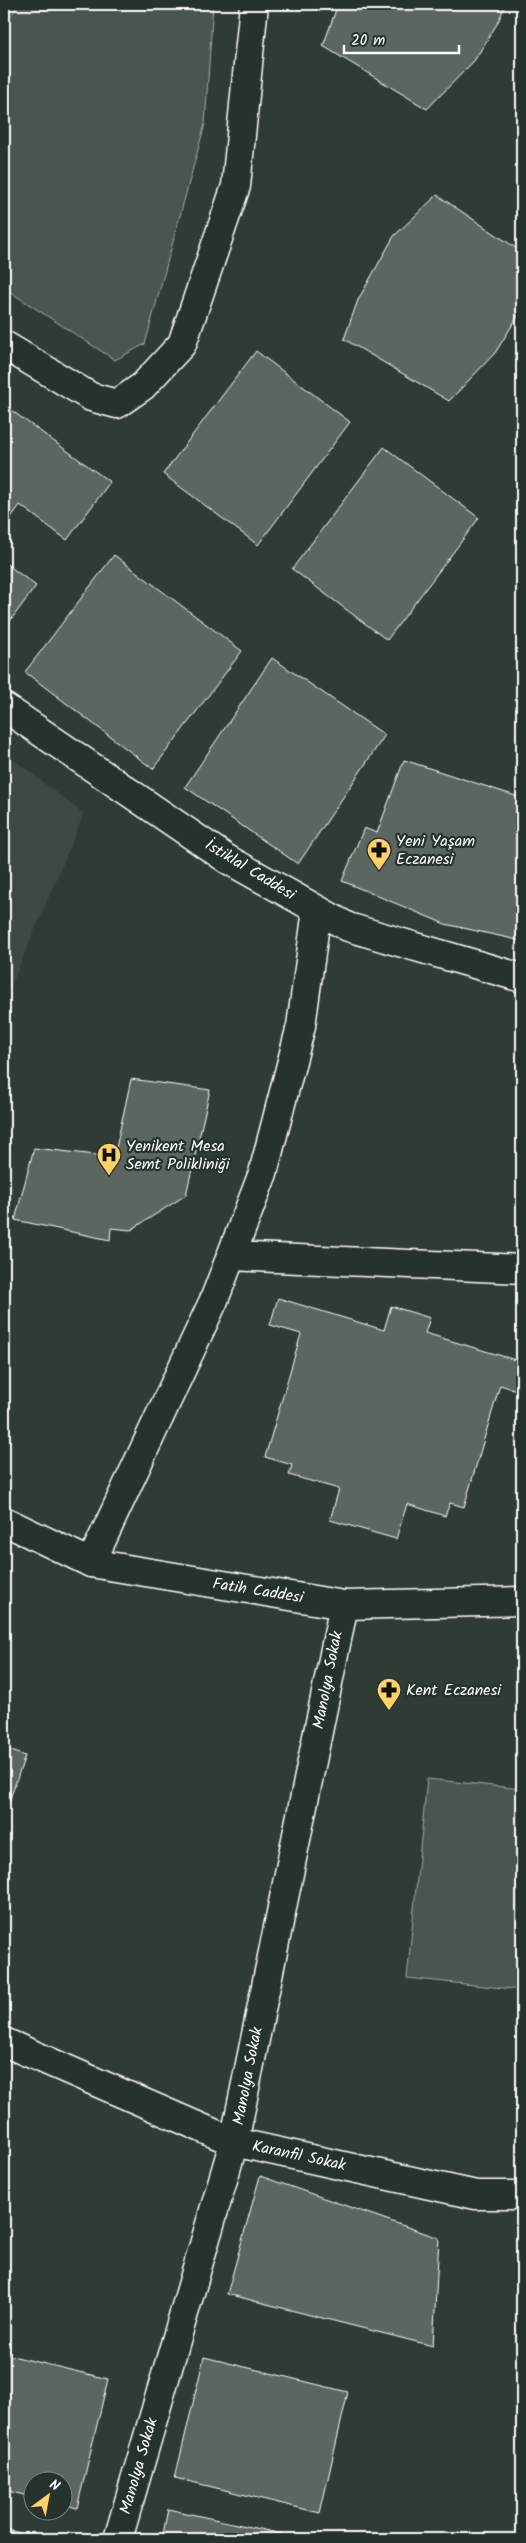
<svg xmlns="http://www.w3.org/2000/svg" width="526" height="2543" viewBox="0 0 526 2543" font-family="Kalam,sans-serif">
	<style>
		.built { fill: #3c4842 }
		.green { fill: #4a544f; stroke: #a4aaa7 }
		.building { fill: #5b6661; stroke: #fff }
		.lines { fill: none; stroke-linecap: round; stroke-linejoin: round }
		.street-casing { stroke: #fff; stroke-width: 31 }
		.secondary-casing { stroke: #fff; stroke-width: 31 }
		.street { stroke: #26332d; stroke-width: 28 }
		.secondary { stroke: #26332d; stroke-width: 28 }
		.labels { text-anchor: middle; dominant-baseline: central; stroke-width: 4.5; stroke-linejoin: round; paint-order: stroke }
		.poi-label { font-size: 16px; fill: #fff; stroke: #26332d; text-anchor: start }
		.street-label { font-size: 16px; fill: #fff; stroke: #26332d }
	</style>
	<rect width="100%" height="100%" fill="#2f3b35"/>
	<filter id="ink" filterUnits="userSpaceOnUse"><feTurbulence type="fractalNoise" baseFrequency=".02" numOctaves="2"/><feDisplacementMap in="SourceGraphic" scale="10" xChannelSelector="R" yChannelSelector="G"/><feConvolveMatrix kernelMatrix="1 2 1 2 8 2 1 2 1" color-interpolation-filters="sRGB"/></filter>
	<g filter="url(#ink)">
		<!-- built -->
		<path class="built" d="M4 752 84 814 4 1003Z"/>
		<!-- green -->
		<path class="green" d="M19 4H213L205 124 145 344 115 360 4 288V24Z
			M427 1779 522 1789V1990L407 1978Z"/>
		<!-- building -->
		<path class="building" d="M338 4H506L497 24 474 61 427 109 323 46Z
			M437 195 522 252V307L518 316 495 353 449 401 344 339 358 300 394 236Z
			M256 351 350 422 258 545 163 474Z
			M4 405 110 482 67 540 20 505 4 527Z
			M384 447 479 518 387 640 292 569Z
			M114 555 242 651 153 769 25 672Z
			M4 562 36 586 4 629Z
			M272 658 385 735 298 864 185 787Z
			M404 760 522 798V941L445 924 342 881 364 828 377 833Z
			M131 1079 210 1090 186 1195 131 1230 111 1228 110 1240 15 1220 34 1148 114 1157Z
			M278 1298 384 1330 391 1306 430 1318 425 1333 522 1362 520 1391 500 1385 464 1507 450 1503 445 1516 407 1504 396 1539 330 1520 339 1489 289 1475 292 1465 265 1457 301 1334 270 1325Z
			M4 1748 25 1756 4 1816Z
			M260 2176 439 2238 433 2346 227 2294Z
			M4 2354 108 2379 77 2508 62 2504V2480H32V2497L4 2490Z
			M204 2357 348 2392 320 2513 175 2478Z
			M168 2509 282 2534 281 2539H162Z
			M4 2529 44 2539H4Z"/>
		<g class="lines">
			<defs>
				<path id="street" d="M4 345 91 397 117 404 143 386 182 344 236 186 254 4
					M231 1256 522 1269
					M91 1563 214 1300 263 1173 301 1026 317 910
					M4 2042 234 2142 476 2195H522
					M118 2539 234 2142 344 1605"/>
				<path id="secondary" d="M4 707 227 859 348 927 522 978
					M4 1521 91 1563 344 1605 522 1601"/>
			</defs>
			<!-- street casing -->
			<use href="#street" class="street-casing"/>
			<!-- secondary casing -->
			<use href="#secondary" class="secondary-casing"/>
			<!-- street -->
			<use href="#street" class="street"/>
			<!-- secondary -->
			<use href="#secondary" class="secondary"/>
		</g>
	</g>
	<!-- icons -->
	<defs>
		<symbol id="pharmacy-pin" viewBox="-11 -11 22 30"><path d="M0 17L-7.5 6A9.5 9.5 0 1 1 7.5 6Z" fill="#ffd166" stroke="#26332d"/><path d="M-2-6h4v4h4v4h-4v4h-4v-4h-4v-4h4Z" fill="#111"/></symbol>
		<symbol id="hospital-pin" viewBox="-11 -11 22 30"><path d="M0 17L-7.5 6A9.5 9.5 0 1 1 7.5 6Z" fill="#ffd166" stroke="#26332d"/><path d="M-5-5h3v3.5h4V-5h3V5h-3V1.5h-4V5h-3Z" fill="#111"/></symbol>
	</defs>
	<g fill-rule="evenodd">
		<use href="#pharmacy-pin" x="365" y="836" width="28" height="38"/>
		<use href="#hospital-pin" x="95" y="1141" width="28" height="38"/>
		<use href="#pharmacy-pin" x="375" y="1676" width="28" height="38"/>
	</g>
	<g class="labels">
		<!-- poi labels -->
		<g class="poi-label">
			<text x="396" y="841">Yeni Yaşam<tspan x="396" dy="18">Eczanesi</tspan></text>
			<text x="126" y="1146">Yenikent Mesa<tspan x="126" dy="18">Semt Polikliniği</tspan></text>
			<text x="406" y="1690">Kent Eczanesi</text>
		</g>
		<!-- street labels -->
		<g class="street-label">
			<text transform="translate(250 870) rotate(31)">İstiklal Caddesi</text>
			<text transform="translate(258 1591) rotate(9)">Fatih Caddesi</text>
			<text transform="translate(328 1680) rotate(-79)">Manolya Sokak</text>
			<text transform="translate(248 2076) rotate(-79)">Manolya Sokak</text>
			<text transform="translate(299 2156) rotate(12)">Karanfil Sokak</text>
			<text transform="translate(139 2466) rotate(-74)">Manolya Sokak</text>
		</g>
	</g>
	<!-- margin -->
	<rect width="526" height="2543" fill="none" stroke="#26332d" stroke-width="20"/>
	<rect x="10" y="10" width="506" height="2523" fill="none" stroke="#fff" stroke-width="2" filter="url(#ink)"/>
	<!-- north arrow -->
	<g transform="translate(48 2496) rotate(32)"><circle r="24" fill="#26332d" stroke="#7d8581"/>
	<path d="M0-4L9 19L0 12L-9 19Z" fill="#ffd166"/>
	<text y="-8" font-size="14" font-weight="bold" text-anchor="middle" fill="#ffffff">N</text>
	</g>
	<!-- scale -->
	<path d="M344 45v8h115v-8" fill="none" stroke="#ffffff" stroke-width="2.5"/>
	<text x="351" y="45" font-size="15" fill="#ffffff" stroke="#26332d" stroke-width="4" paint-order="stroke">20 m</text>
</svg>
